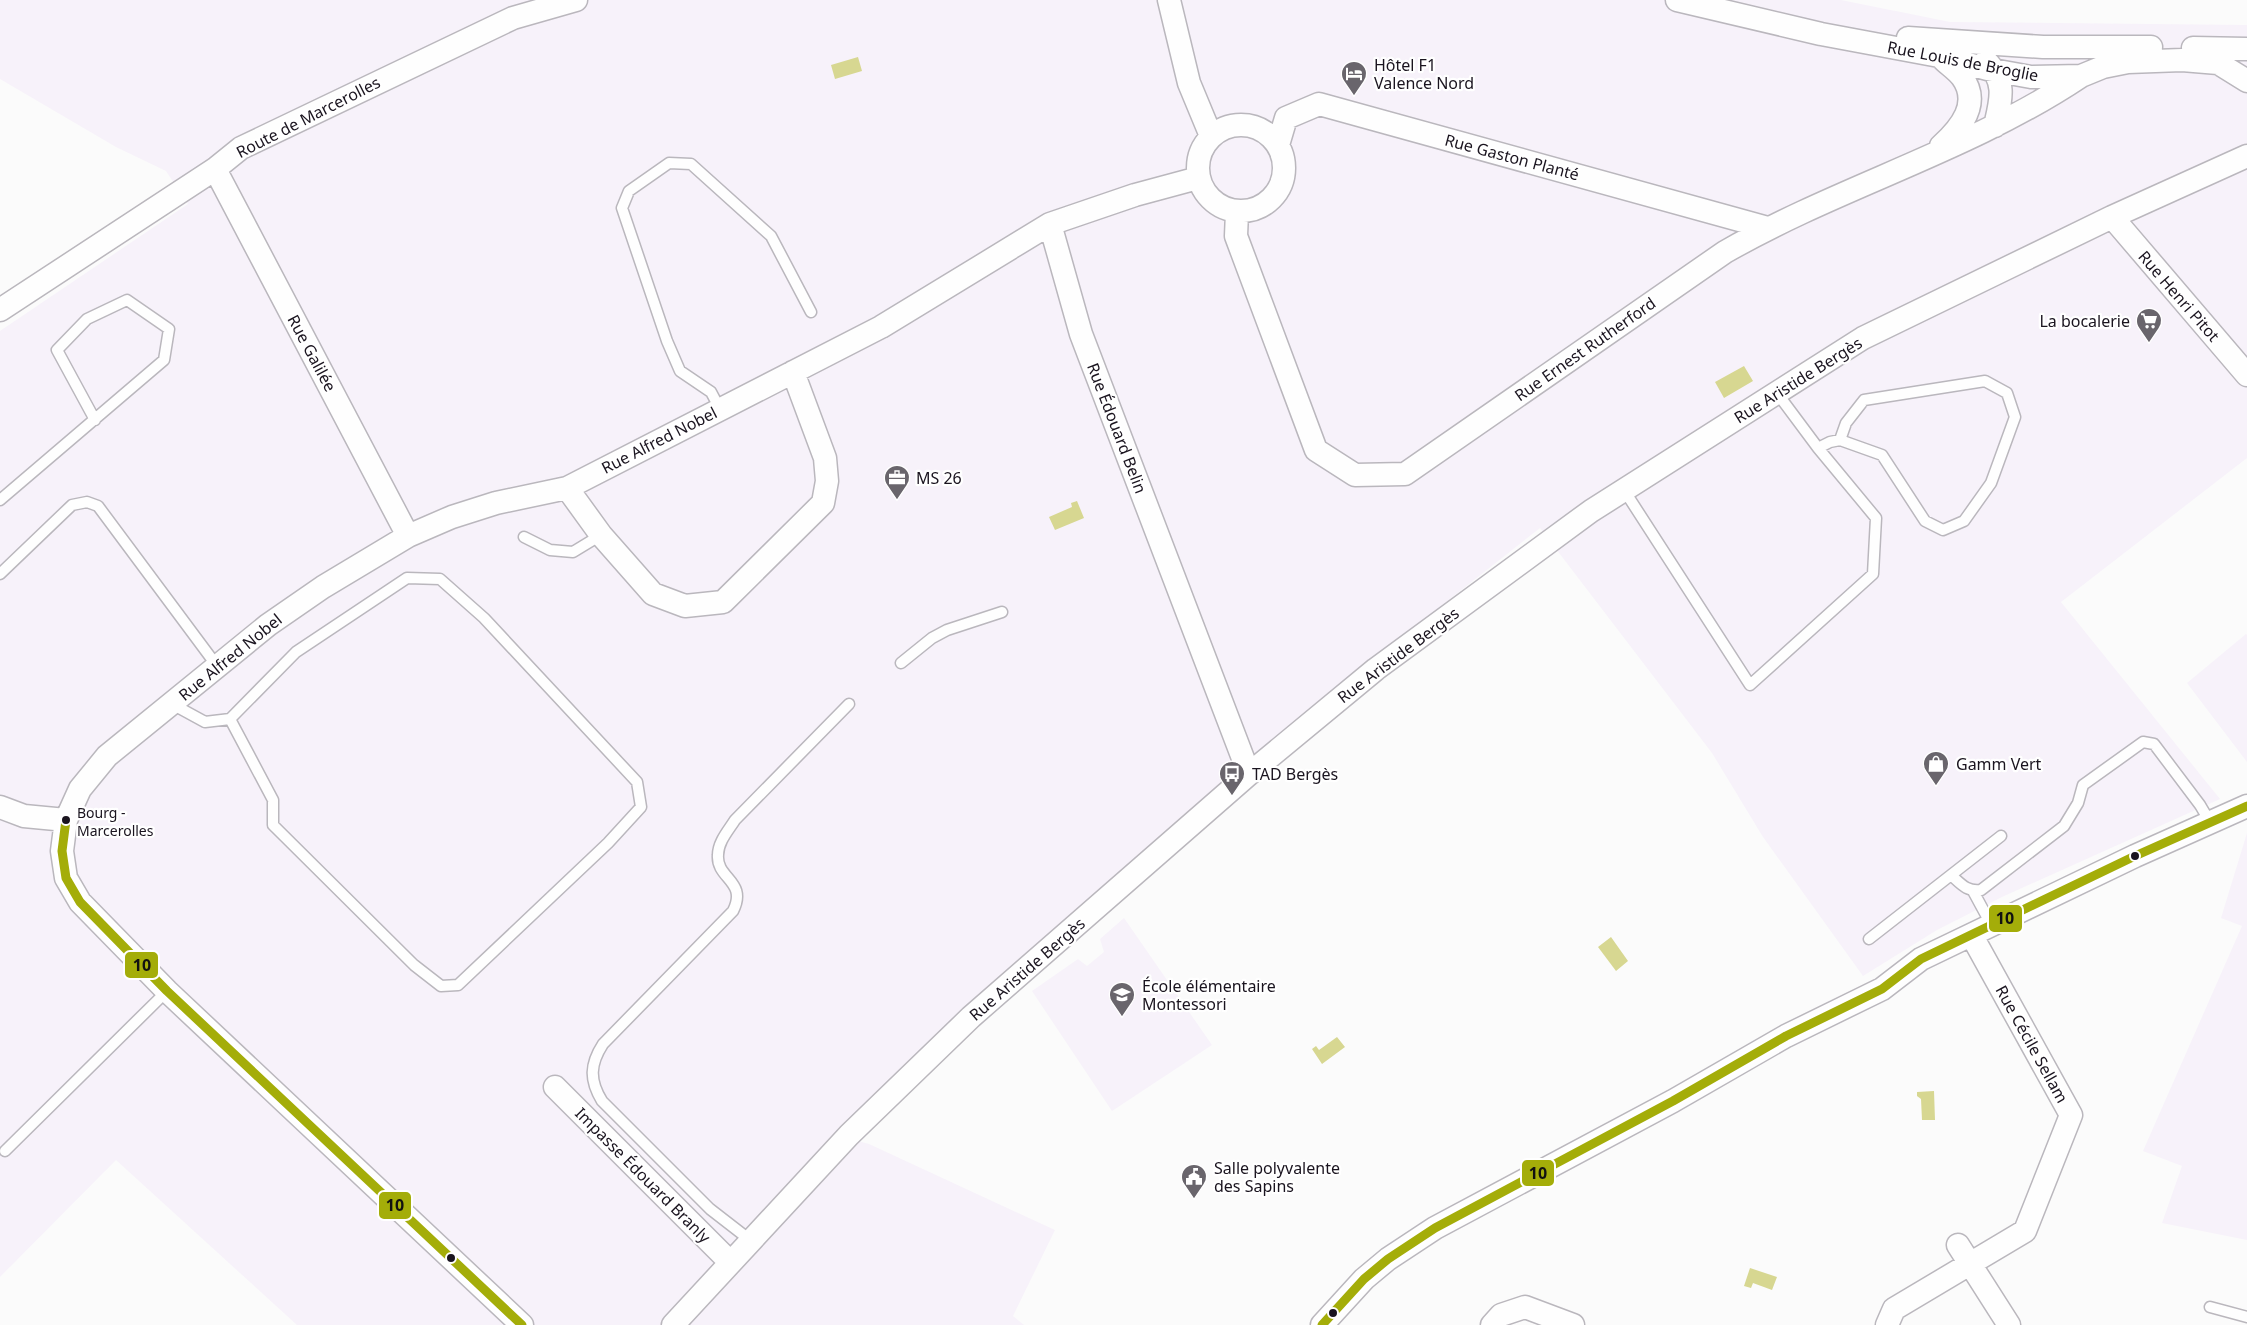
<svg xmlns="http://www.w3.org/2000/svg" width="2247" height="1325" viewBox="0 0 2247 1325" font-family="'Noto Sans',sans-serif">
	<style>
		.built { fill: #f7f2fa }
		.water { fill: #d7d791 }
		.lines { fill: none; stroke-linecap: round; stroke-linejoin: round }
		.lane-casing { stroke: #bab7bd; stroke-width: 13 }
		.street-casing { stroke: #bab7bd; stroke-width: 25 }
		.lane { stroke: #fefefe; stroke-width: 10 }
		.street { stroke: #fefefe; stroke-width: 22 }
		.bus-1-casing { stroke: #fff; stroke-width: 14 }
		.bus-1 { stroke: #a4ad09; stroke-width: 9 }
		.bus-dot { fill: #1a141f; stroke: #fff; stroke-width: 2 }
		.labels { text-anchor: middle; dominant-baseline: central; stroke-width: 4.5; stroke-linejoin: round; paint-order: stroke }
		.bus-label { font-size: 14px; fill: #1a141f; stroke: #fff; text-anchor: start }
		.street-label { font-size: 16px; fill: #1a141f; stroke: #fff }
		.poi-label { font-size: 16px; fill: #1a141f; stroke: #fff; text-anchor: start }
		.line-badge { stroke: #fff; stroke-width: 2 }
		.pale-badge-label { font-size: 16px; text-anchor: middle; font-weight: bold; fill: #111 }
	</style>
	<rect width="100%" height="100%" fill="#fbfbfb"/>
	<!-- built -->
	<path class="built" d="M0 0H1841L1950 22 2247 25V458L2061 602 2220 799 2002 897 1937 930 1863 976 1763 837 1712 753 1540 528 1294 722 1077 935 854 1140 869 1144 1055 1230 1013 1316 1024 1325H297L116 1160 0 1277V331L188 204 166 171 116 147 0 79Z
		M2246 634 2247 635V762L2187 683Z
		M2247 833V1240L2162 1223 2182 1166 2143 1151 2242 926 2221 918Z
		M1124 918 1212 1045 1112 1111 1032 991 1078 959 1087 966 1104 952 1100 939Z"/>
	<!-- water -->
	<path class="water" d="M858 57 862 71 835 79 831 65Z
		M1744 366 1753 381 1724 398 1715 382Z
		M1077 501 1084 518 1055 530 1049 517 1072 507 1071 503Z
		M1611 937 1628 961 1616 971 1598 947Z
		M1337 1037 1345 1047 1322 1064 1312 1049 1316 1046 1319 1050Z
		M1934 1091 1935 1120H1922L1921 1099 1917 1096V1092Z
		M1750 1268 1777 1277 1772 1290 1753 1283 1751 1288 1744 1286Z"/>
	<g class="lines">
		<defs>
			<path id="lane" d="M720 409 711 392 680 371 667 341 622 208 629 191 669 163 691 164 771 236 811 312
				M1818 448 1830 442 1840 440 1882 455 1925 521 1943 530 1964 521 1991 483 2015 417 2007 393 1985 381 1864 400 1846 423 1840 440
				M1624 490 1750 685 1873 574 1876 518 1818 448 1777 393
				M0 500 164 360 169 329 127 300 87 319 57 350 95 420
				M524 537 550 550 573 552 601 535
				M0 574 72 505 87 502 98 506 217 666
				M901 663 932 638 947 630 1002 612
				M172 704 205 722 230 719 296 652 407 578 440 579 484 618 637 782 641 807 608 843 458 985 441 986 414 965 273 825V800L230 719
				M1951 875C1961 884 1967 892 1981 890L2064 826 2078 803 2083 785 2143 742 2154 744 2200 805 2210 822
				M1973 891 1992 926
				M1869 939 2001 836
				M5 1151 167 991
				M750 1240 710 1209 602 1101C589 1080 590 1064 603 1044L733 911C748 881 716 879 718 855 718 842 728 831 735 820L849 704
				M2210 1307 2247 1317"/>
			<path id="street" d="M1169 0 1189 83 1211 136
				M1677 0 1821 34 1939 56 1987 69 2031 77 2081 76 2103 67 2128 62 2182 60 2218 63 2247 81
				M1908 38 2043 47H2151
				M2193 48 2247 49
				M1941 57C1947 64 1956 69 1962 77 1981 103 1961 128 1941 146
				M1986 61C2007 82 2001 100 1995 126
				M1198 168a43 43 0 1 1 86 0a43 43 0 1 1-86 0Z
				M1278 145 1286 118 1319 104 1768 228
				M215 169 408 536
				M1237 212 1236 236 1316 450 1355 475 1405 474 1725 252C1840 186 1969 151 2081 76
				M2112 217 2247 375
				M1050 224 1081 334 1249 774
				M0 310 215 169 241 148 513 18 576 0
				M567 488 601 535 653 594 685 606 723 602 823 503 827 481 825 458 793 372
				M0 807 24 816 66 820
				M555 1087 730 1262
				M1958 1245 2009 1325
				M522 1325 167 991 80 902 66 878 62 851 66 820 80 789 107 756 268 625 323 587 408 536 452 517 496 503 567 488 881 327 1050 224 1135 195 1198 178
				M673 1325 849 1135 971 1017 1249 774 1376 669 1591 511 1863 338 2112 217 2247 156
				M1322 1325 1364 1279 1388 1259 1435 1228 1673 1101 1786 1036 1882 989 1921 959 2135 856 2247 806
				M1492 1325 1501 1315 1525 1307 1573 1325
				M1887 1325 1894 1309 2025 1231 2071 1115 1972 936"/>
		</defs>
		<!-- lane casing -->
		<use href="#lane" class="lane-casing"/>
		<!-- street casing -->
		<use href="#street" class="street-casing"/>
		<!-- lane -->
		<use href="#lane" class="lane"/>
		<!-- street -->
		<use href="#street" class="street"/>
		<defs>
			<path id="bus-1" d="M66 820 62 851 66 878 80 902 167 991 522 1325
				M1322 1325 1364 1279 1388 1259 1435 1228 1673 1101 1786 1036 1882 989 1921 959 2135 856 2247 806"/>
		</defs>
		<!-- bus-1 casing -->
		<use href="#bus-1" class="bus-1-casing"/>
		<!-- bus-1 -->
		<use href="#bus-1" class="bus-1"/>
	</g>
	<!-- icons -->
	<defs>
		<symbol id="hotel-pin" viewBox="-11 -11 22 30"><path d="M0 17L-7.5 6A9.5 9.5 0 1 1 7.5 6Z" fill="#69656c" stroke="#fff"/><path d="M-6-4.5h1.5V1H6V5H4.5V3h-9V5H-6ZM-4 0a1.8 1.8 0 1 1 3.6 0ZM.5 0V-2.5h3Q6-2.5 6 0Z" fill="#fff"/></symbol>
		<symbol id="supermarket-pin" viewBox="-11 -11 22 30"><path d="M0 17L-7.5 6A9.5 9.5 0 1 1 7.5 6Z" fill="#69656c" stroke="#fff"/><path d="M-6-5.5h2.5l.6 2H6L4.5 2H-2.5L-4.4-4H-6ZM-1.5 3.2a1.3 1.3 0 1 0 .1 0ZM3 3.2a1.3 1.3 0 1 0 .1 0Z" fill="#fff"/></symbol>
		<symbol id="office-pin" viewBox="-11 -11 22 30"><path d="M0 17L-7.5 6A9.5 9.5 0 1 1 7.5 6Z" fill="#69656c" stroke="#fff"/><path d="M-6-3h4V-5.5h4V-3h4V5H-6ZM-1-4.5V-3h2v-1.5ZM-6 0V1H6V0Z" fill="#fff"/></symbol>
		<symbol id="shop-pin" viewBox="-11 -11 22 30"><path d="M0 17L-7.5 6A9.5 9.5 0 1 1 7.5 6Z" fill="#69656c" stroke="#fff"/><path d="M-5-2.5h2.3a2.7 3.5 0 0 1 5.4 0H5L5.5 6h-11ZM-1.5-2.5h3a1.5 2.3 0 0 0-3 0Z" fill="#fff"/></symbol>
		<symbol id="bus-pin" viewBox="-11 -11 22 30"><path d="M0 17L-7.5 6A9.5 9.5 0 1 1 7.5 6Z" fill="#69656c" stroke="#fff"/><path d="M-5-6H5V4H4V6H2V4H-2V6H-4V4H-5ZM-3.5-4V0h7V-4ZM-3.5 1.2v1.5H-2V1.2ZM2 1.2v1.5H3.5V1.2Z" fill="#fff"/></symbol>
		<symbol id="school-pin" viewBox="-11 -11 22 30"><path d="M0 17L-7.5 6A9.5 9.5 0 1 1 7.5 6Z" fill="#69656c" stroke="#fff"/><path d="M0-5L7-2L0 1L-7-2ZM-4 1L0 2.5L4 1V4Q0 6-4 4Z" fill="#fff"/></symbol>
		<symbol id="civic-pin" viewBox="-11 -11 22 30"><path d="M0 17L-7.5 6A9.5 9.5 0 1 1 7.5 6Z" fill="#69656c" stroke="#fff"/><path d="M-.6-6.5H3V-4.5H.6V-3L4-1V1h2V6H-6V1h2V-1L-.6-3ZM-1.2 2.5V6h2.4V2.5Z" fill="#fff"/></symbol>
	</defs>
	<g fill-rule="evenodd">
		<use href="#hotel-pin" x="1339" y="59" width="30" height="40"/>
		<use href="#supermarket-pin" x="2134" y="306" width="30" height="40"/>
		<use href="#office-pin" x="882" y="463" width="30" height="40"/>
		<use href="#shop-pin" x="1921" y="749" width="30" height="40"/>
		<use href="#bus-pin" x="1217" y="759" width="30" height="40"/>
		<use href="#school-pin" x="1107" y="980" width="30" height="40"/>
		<use href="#civic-pin" x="1179" y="1162" width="30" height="40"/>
	</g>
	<!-- markers -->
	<g class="bus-dot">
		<circle cx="66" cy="820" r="5"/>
		<circle cx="2135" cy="856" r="5"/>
		<circle cx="451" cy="1258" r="5"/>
		<circle cx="1333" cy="1313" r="5"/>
	</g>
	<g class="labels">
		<!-- bus labels -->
		<g class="bus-label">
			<text x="77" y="812">Bourg -<tspan x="77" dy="18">Marcerolles</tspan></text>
		</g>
		<!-- street labels -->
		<g class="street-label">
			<text transform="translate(1963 61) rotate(11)">Rue Louis de Broglie</text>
			<text transform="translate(308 117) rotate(-27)">Route de Marcerolles</text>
			<text transform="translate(1512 157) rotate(15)">Rue Gaston Planté</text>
			<text transform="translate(2179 296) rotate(49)">Rue Henri Pitot</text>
			<text transform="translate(1585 349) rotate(-35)">Rue Ernest Rutherford</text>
			<text transform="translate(312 353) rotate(62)">Rue Galilée</text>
			<text transform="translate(1798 380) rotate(-32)">Rue Aristide Bergès</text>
			<text transform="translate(1117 428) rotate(69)">Rue Édouard Belin</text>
			<text transform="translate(659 440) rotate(-27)">Rue Alfred Nobel</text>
			<text transform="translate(1398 655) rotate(-37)">Rue Aristide Bergès</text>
			<text transform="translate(230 657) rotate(-39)">Rue Alfred Nobel</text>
			<text transform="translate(1027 969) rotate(-41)">Rue Aristide Bergès</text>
			<text transform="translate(2032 1044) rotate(61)">Rue Cécile Sellam</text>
			<text transform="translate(643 1175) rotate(45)">Impasse Édouard Branly</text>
		</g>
		<!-- poi labels -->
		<g class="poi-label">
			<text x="1374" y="65">Hôtel F1<tspan x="1374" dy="18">Valence Nord</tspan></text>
			<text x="2130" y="321" text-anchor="end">La bocalerie</text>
			<text x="916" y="478">MS 26</text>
			<text x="1956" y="764">Gamm Vert</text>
			<text x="1252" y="774">TAD Bergès</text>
			<text x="1142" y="986">École élémentaire<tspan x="1142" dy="18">Montessori</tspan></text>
			<text x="1214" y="1168">Salle polyvalente<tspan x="1214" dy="18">des Sapins</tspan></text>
		</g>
	</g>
	<g class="line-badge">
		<rect x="1988" y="904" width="35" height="29" rx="6" fill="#a4ad09"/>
		<rect x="124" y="951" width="35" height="28" rx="6" fill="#a4ad09"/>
		<rect x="1521" y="1159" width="34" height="28" rx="6" fill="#a4ad09"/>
		<rect x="378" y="1191" width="34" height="29" rx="6" fill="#a4ad09"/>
	</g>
	<g class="pale-badge-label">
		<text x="2005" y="924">10</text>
		<text x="142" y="971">10</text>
		<text x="1538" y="1179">10</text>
		<text x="395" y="1211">10</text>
	</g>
</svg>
